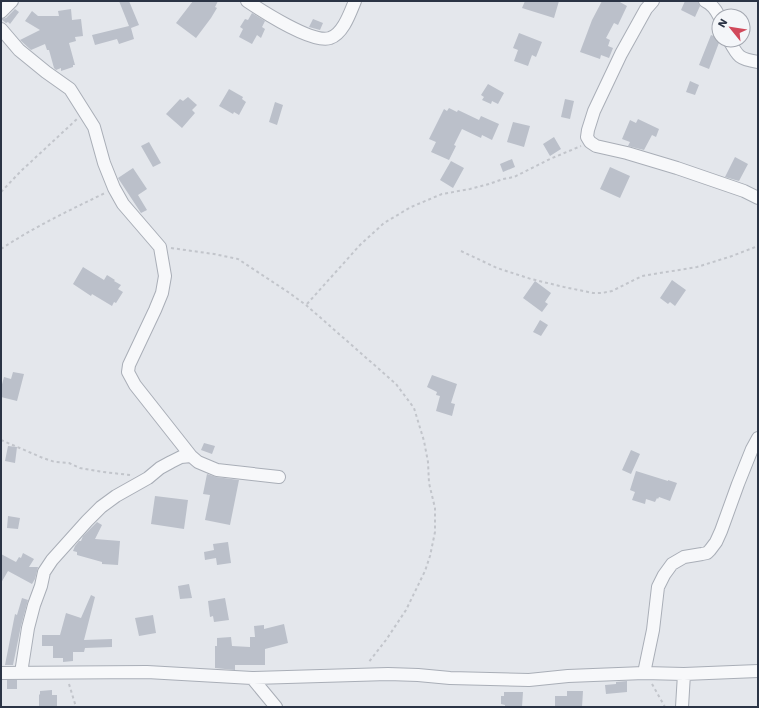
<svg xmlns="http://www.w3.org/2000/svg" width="759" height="708" viewBox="0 0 759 708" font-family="'Work Sans',sans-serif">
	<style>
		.building { fill: #bbc0ca }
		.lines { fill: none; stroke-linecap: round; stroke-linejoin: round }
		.minor-casing { stroke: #a9aeb7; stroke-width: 14 }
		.path { stroke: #c2c5cb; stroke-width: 2; stroke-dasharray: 3 3; stroke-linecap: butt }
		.minor { stroke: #f7f8fa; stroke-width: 12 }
	</style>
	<rect width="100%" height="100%" fill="#e4e7ec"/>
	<!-- building -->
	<path class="building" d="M119 1H129L139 25 131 28 134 39 119 44 117 39 95 45 92 35 129 26Z
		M193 1H218L215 7 217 8 211 18 196 38 176 23Z
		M525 1H559L554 18 522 8Z
		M602 1H618L627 6 618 25 614 23 606 38 610 40 608 46 613 48 609 58 601 55 600 59 580 52 592 20Z
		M685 1H695L698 2 700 6 695 17 681 10Z
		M15 9 19 12 10 24 8 22 6 23 1 19 6 18Z
		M71 9 72 20 81 19 83 36 75 37 76 41 69 43 75 65H73V67L61 71V68L56 70 54 68 49 50H47L45 44 31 50 20 40 40 30 25 21 32 11 38 16H59L58 11Z
		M252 13 265 21 262 27 265 29 261 38 257 35 252 44 239 37 243 29 240 27 245 19 248 20Z
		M313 19 323 23 320 30 309 27Z
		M519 33 542 42 536 57 532 55 528 66 514 61 518 50 513 48Z
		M711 35 719 38V40H720L709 69 699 65Z
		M690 81 699 85 695 95 686 92Z
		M488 84 504 93 498 104 492 101 491 104 482 100 484 97 481 95Z
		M229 89 243 97 242 99 246 102 239 115 234 112 233 114 219 106Z
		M188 97 197 105 192 110 195 113 182 128 166 114 180 99 183 101Z
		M565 99 574 101 570 119 561 117Z
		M275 102 283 105 277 125 269 122Z
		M449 108 457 112 458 110 479 120 481 116 499 124 492 140 482 135 481 138 462 129 454 145 456 146 449 160 431 152 436 142 429 139 444 109 447 111Z
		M638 119 659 129 656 137 652 135 644 150 628 146 630 142 622 139 630 120 636 123Z
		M513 122 530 126 524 147 507 142Z
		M554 137 561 149 550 156 543 144Z
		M149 142 161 163 153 167 141 146Z
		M735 157 748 164 739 181 725 177Z
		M512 159 515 167 503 172 500 164Z
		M451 161 464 168 453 188 440 180Z
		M610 167 630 176 620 198 600 189Z
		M133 168 147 189 138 195 147 210 141 213 118 178Z
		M83 267 104 280 107 275 115 280 114 281 121 285 118 289 123 292 116 303 114 302 112 306 92 294 91 296 73 284Z
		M672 280 686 290 675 306 670 302 668 304 660 298Z
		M535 281 551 293 545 302 548 304 542 312 523 298Z
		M540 320 548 325 541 336 533 332Z
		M13 372 24 374 17 401 1 397V388L4 377 11 379Z
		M432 375 457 384 451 403 455 404 452 416 436 411 440 396 436 395 437 392 427 387Z
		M204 443 215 446 212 454 201 450Z
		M8 446 17 447 15 463 5 461Z
		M631 450 640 454 631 474 622 470Z
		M636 471 668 481V480L677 483 670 501 659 497 658 499 657 498 655 502 646 499 645 504 632 500 635 492 630 490Z
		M207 474 216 477 239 480 230 525 205 520 210 495 203 494Z
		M155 496 188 500 184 529 151 524Z
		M8 516 20 518 18 529 7 528Z
		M97 522 102 525 95 539 120 541 118 565 102 564V562L77 555V552L73 551 75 546 79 541H81L83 536Z
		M228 542 231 563 217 565 216 558 205 560 204 552 214 550 213 544Z
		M23 553 34 559 29 567H38L35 579 32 584 8 571 1 583V554L16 562 19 557 21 558Z
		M189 584 192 598 180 599 178 586Z
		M91 595 95 597 84 640 112 639V647L85 648 84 652H73V661L63 662V658H53V646H42V635H60L66 613 81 618Z
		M22 598 28 600 21 626 13 665H5L15 614 17 615Z
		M225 598 229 620 214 622 213 616 210 617 208 601Z
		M153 615 156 633 139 636 135 618Z
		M284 624 288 643 265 649V665H235V670L215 668V646H217V638L231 637 232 646 250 647V637H255L254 626 264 625V629Z
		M7 680H17V689H7Z
		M627 681V692L606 694 605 685 616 684V682Z
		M52 690V695H57V706H39V695L40 694V691Z
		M567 691H583L582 707H555V696H567Z
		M504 692H523L522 707H505V705L501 704V696H504Z"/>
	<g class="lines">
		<defs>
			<path id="minor" d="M247 1C262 11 313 44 330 38 343 34 350 13 355 1
				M653 1 646 9 621 54 594 111 588 130 587 137 590 142 596 146 627 153 677 168 744 191 758 198
				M705 1C712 4 716 10 719 16
				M1 12 12 1
				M1 29 19 50 46 72 70 89 94 127 104 163 114 188 123 204 160 247 165 276 162 293 155 310 129 365 128 372 135 385 191 456
				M729 40C738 57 739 59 758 62
				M1 673 147 672 252 678 388 674 418 675 450 678 529 680 568 676 644 673 684 674 758 671
				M21 673 28 628 34 605 41 586 44 572 52 560 87 521 101 507 116 496 148 478 160 468 171 462 181 457 191 456 198 462 217 470 279 477
				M644 673 653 630 658 587 664 575 672 564 684 557 702 554 707 553 710 550 716 542 721 531 738 484 752 449 758 438
				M252 678 276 707
				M682 707 684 674"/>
		</defs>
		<!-- minor casing -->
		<use href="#minor" class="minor-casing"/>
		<!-- path -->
		<path class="path" d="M1 192 21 171 77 119
			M171 248 214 254 238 259 288 292 306 305 396 384 414 408 424 441 428 462 429 483 435 508V532L430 556 425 571 406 610 386 640 368 663
			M1 249C34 227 70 210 105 193
			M461 251 497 268 531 279 564 287 593 293H602L612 291 642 276 697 267 732 256 758 246
			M307 304 360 245 384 223 411 207 442 194 470 189 489 184 503 179 514 177 550 159 581 146
			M1 440 43 458 55 462 69 463 80 468 103 472 130 475
			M69 684 76 707
			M652 684 665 707"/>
		<!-- minor -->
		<use href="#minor" class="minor"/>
	</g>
	<!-- border -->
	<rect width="759" height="708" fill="none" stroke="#2b3445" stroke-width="4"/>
	<!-- north arrow -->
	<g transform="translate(731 28) rotate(300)"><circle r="19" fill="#f4f6f9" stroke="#a4a8b1"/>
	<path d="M0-3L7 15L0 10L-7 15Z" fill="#d1495b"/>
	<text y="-6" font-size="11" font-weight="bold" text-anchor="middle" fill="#2b3445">N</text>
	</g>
</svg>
